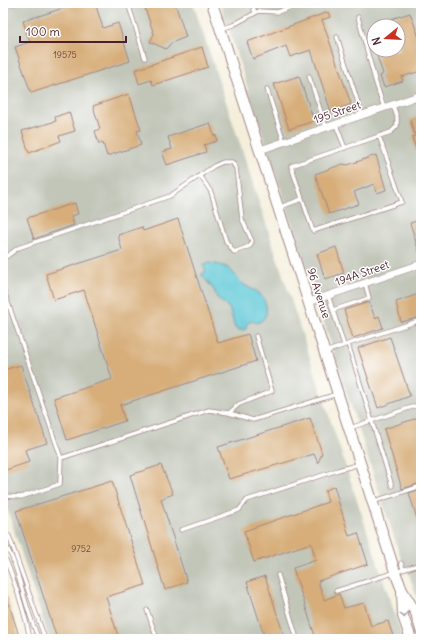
<svg xmlns="http://www.w3.org/2000/svg" width="424" height="642" viewBox="0 0 424 642" font-family="Delius,sans-serif">
	<style>
		.industrial { fill: #c2c6b9; fill-rule: evenodd }
		.water { fill: #5cc7d6; stroke: #537380 }
		.building { fill: #d7ae7a }
		.lines { fill: none; stroke-linecap: round; stroke-linejoin: round }
		.service-casing { stroke: #9f8683; stroke-width: 5 }
		.minor-casing { stroke: #9f8683; stroke-width: 8 }
		.secondary-casing { stroke: #9f8683; stroke-width: 12 }
		.service { stroke: #fff; stroke-width: 3.5 }
		.minor { stroke: #fff; stroke-width: 7 }
		.secondary { stroke: #fff; stroke-width: 10 }
		.rail-casing { stroke: #4a1f2b; stroke-width: 3.5 }
		.rail { stroke: #fff; stroke-width: 2; stroke-dasharray: 6; stroke-linecap: butt }
		.oneway { stroke: #ae9aa0 }
		.labels { text-anchor: middle; dominant-baseline: central; stroke-width: 3; stroke-linejoin: round; paint-order: stroke }
		.number-label { font-size: 9px; fill: #6d433f }
		.street-label { font-size: 11px; fill: #4a1f2b; stroke: #fff }
	</style>
	<rect width="100%" height="100%" fill="#fff"/>
	<filter id="ink" filterUnits="userSpaceOnUse"><feTurbulence type="fractalNoise" baseFrequency=".025" numOctaves="2"/><feDisplacementMap in="SourceGraphic" scale="8" xChannelSelector="R" yChannelSelector="G"/><feConvolveMatrix kernelMatrix="1 2 1 2 8 2 1 2 1" color-interpolation-filters="sRGB"/></filter>
	<filter id="wash" filterUnits="userSpaceOnUse"><feTurbulence type="fractalNoise" baseFrequency=".012" numOctaves="4" result="noise"/><feDisplacementMap in="SourceGraphic" scale="16" xChannelSelector="R" yChannelSelector="G"/><feGaussianBlur stdDeviation="0.9" result="paint"/><feColorMatrix in="noise" values="0 0 0 0 0 0 0 0 0 0 0 0 0 0 0 0 0 1.4 0 .05"/><feComposite in="paint" operator="in"/></filter>
	<g filter="url(#wash)">
		<rect width="100%" height="100%" fill="#f4eedb"/>
		<!-- industrial -->
		<path class="industrial" d="M3 3H193L242 150 324 401 403 639H49L6 505 3 506Z
			M220 3H421V610L409 574 400 556ZM374 26H398V50H374Z"/>
		<!-- water -->
		<path class="water" d="M210 263C216 264 223 265 228 268 234 272 237 278 241 282 250 291 260 288 265 302 266 306 267 310 266 314 264 320 261 322 255 323L253 321 248 323 246 326 247 329 241 330 236 329 234 326 232 317 229 308 217 298 214 290 201 274 206 272 203 265Z"/>
		<g id="blocks">
			<!-- building -->
			<path class="building" d="M79 3H95L103 28 118 23 130 61 31 93 15 47 30 42 23 21Z
				M143 3H175L186 37 171 43 166 49 150 42 154 34Z
				M328 12 330 17 322 20 351 104 331 112 311 50 290 57 286 46 253 59 247 42Z
				M410 13 421 43V71L401 77 403 81 384 87 380 76 383 74 375 50H401L398 41V26H393L391 19Z
				M202 47 208 67 153 85 151 80 139 84 135 70Z
				M299 76 314 121 289 129 274 84Z
				M129 94 141 130 137 131 141 145 107 156 103 143 99 144 95 131 100 129 93 106Z
				M69 112 75 131 59 136 61 141 29 153 22 131 56 121 55 117Z
				M421 115V162H420L412 137 415 136 410 120Z
				M210 123 214 136 216 135 217 141 204 145 206 152 167 165 162 152 172 149 168 137Z
				M376 155 386 190 377 193 374 184 354 192 359 204 329 214 315 174 343 164 348 165Z
				M75 203 78 214 71 216 74 225 34 239 27 218Z
				M178 219 218 343 248 334 256 361 120 405 125 421 67 440 54 398 112 379 84 290 54 300 46 274 122 250 118 235 142 227 143 231Z
				M421 220V255H420L410 223Z
				M336 247 344 273 325 279 317 254Z
				M421 293V317L401 322 396 302Z
				M369 302 375 318 379 316 383 328 353 338 344 310Z
				M421 323V337H420L416 325Z
				M390 337 410 396 378 408 358 348Z
				M21 365 47 443 25 450 29 462 3 471V370Z
				M310 418 322 453 318 463 314 454 229 479 218 447Z
				M417 418 421 431V483L402 489 384 429Z
				M161 465 173 494 161 499 187 582 165 590 130 475Z
				M112 481 145 585 106 597 119 639H57L16 511Z
				M334 486 349 536 358 533 368 564 318 581 324 600 339 594 344 608 364 603 371 626 388 621 394 639H316L293 568 316 560 311 543 254 562 244 531 328 502 325 491Z
				M421 489V528H420L409 493Z
				M265 576 285 639H265L247 582Z
				M3 588H4L20 639H3Z"/>
		</g>
	</g>
	<g filter="url(#ink)">
		<use href="#blocks" fill-opacity="0" stroke="#9f8683" stroke-width="1"/>
		<g class="lines">
			<defs>
				<path id="service" d="M128 3 145 58
					M252 3 255 13
					M358 17 375 80 384 108
					M221 29 233 25 259 11 277 12 303 3
					M337 37 362 115
					M309 76 326 127
					M267 89 284 142
					M336 125 345 148
					M379 136 402 202 313 231 291 166 391 132 397 126V117L393 105
					M280 207 302 199
					M3 259 18 248 170 196 214 166 223 162H232L236 168 242 219 252 241 250 246 234 252 226 241 211 192 200 175
					M3 288 61 458
					M328 295 344 345
					M333 310 369 298 365 283
					M348 344 421 320
					M325 352 348 344 392 486
					M229 413 239 404 272 391 256 336
					M350 428 421 404
					M3 491 6 496 21 497 60 484 61 458 209 410 229 413 253 420 337 394
					M375 501 421 486
					M181 530 239 510 247 500 338 470 360 464
					M3 532 9 536 45 639
					M3 542C12 553 15 566 19 579 25 599 30 620 39 639
					M3 559 6 560C16 586 25 612 30 639
					M401 563 403 569
					M278 575 297 639
					M336 591 421 564
					M147 610 157 639"/>
				<path id="minor" d="M260 150 421 95
					M309 302 421 264"/>
				<path id="secondary" d="M212 3 278 207 395 572 402 590 416 613 421 630
					M402 592 403 616 411 639"/>
			</defs>
			<!-- service casing -->
			<use href="#service" class="service-casing"/>
			<!-- minor casing -->
			<use href="#minor" class="minor-casing"/>
			<!-- secondary casing -->
			<use href="#secondary" class="secondary-casing"/>
			<!-- service -->
			<use href="#service" class="service"/>
			<!-- minor -->
			<use href="#minor" class="minor"/>
			<!-- secondary -->
			<use href="#secondary" class="secondary"/>
			<defs>
				<path id="rail" d="M3 4 24 3"/>
			</defs>
			<!-- rail casing -->
			<use href="#rail" class="rail-casing"/>
			<!-- rail -->
			<use href="#rail" class="rail"/>
		</g>
		<!-- one-way arrows -->
		<defs><path id="oneway-chevron" d="M-2-3.5L2.5 0L-2 3.5" fill="none" stroke-width="1.6" stroke-linecap="round" stroke-linejoin="round"/></defs>
		<use class="oneway" href="#oneway-chevron" transform="translate(404 615) rotate(81)"/>
	</g>
	<g class="labels">
		<!-- number labels -->
		<g class="number-label">
			<text x="65" y="54">19575</text>
			<text x="81" y="548">9752</text>
		</g>
		<!-- street labels -->
		<g class="street-label">
			<text transform="translate(337 112) rotate(-19)">195 Street</text>
			<text transform="translate(362 273) rotate(-19)">194A Street</text>
			<text transform="translate(319 293) rotate(72)">96 Avenue</text>
		</g>
	</g>
	<!-- margin -->
	<rect width="424" height="642" fill="none" stroke="#fff" stroke-width="16"/>
	<!-- north arrow -->
	<g transform="translate(386 38) rotate(252)"><circle r="19" fill="#ffffff" stroke="#b7a5aa"/>
	<path d="M0-3L7 15L0 10L-7 15Z" fill="#c8321e"/>
	<text y="-6" font-size="11" font-weight="bold" text-anchor="middle" fill="#4a1f2b">N</text>
	</g>
	<!-- scale -->
	<path d="M20 36v6h106v-6" fill="none" stroke="#4a1f2b" stroke-width="2"/>
	<text x="26" y="36" font-size="12" fill="#4a1f2b" stroke="#ffffff" stroke-width="3" paint-order="stroke">100 m</text>
</svg>
